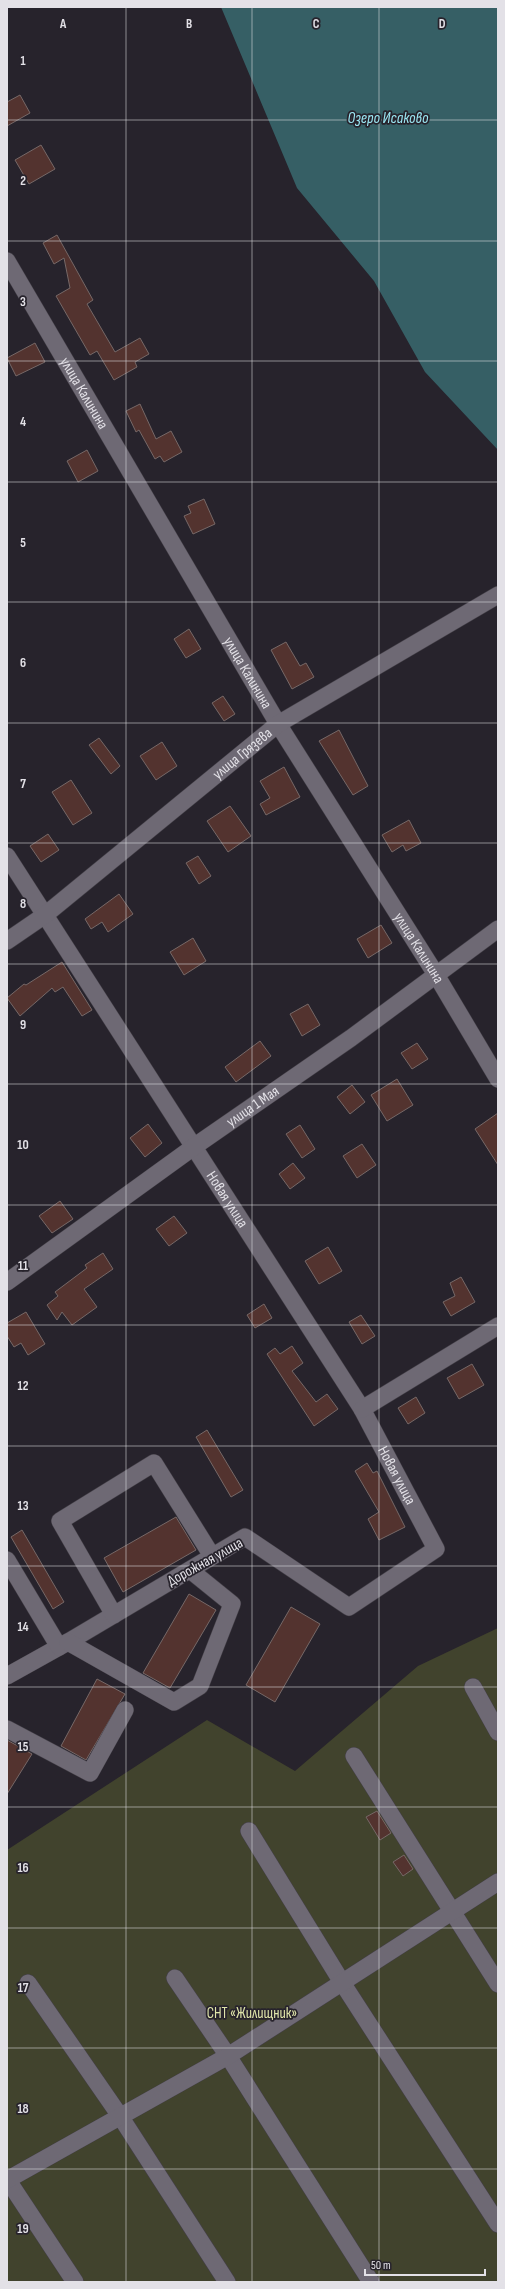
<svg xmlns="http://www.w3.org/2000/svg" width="505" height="2289" viewBox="0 0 505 2289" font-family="'Sofia Sans Condensed',sans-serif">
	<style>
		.green { fill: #41432d }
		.water { fill: #365f65 }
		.building { fill: #53332f; stroke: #766867 }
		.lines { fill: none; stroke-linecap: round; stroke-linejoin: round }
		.minor-casing { stroke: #433f47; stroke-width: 18 }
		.minor { stroke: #6e6974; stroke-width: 17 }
		.grid { fill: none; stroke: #e3e1e7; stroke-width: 1; stroke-opacity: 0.55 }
		.labels { text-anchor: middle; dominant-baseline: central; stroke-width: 3.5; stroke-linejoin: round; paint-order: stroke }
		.street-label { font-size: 15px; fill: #e3e1e7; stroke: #27232c }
		.park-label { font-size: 15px; fill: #e0e5aa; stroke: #27232c }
		.water-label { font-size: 16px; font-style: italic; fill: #9be7f3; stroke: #27232c }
		.grid-label { font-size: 13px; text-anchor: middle; font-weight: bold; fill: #e3e1e7; stroke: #27232c; stroke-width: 3.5; stroke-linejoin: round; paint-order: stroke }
	</style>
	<rect width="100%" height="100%" fill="#27232c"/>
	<!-- green -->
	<path class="green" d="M498 1628V2282H7V1850L207 1720 295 1771 418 1666Z"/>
	<!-- water -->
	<path class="water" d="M221 7H498V450L425 372 374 281 297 188Z"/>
	<!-- building -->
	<path class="building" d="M20 95 30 113 7 126V102Z
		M41 145 55 169 29 184 15 160Z
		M57 235 93 300 87 304 115 352 140 338 149 354 135 362 137 367 114 380 97 351 90 355 56 296 70 288 64 258 54 264 43 243Z
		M35 343 45 362 16 376 7 358Z
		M140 404 156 439 171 431 182 452 164 462 160 456 155 459 139 430 136 432 126 411Z
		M87 450 98 471 78 482 67 461Z
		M204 499 215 524 193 534 184 516 191 513 188 506Z
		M189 629 201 649 186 658 174 639Z
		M286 642 300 666 306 663 314 677 292 689 271 650Z
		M223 696 235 714 224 721 212 703Z
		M339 730 368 786 353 795 319 741Z
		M99 738 120 766 111 774 89 745Z
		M162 742 177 766 156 780 140 756Z
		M284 767 300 797 266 815 260 804 270 798 260 781Z
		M71 780 92 813 73 825 52 792Z
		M230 806 251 836 228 852 207 821Z
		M409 820 421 843 406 851 403 845 392 852 382 835Z
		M48 834 59 850 41 862 30 846Z
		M198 856 211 876 199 884 186 863Z
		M119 894 133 914 108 932 102 922 91 929 85 919Z
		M381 925 392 943 368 958 357 939Z
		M193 938 206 961 184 975 170 952Z
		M62 962 92 1010 82 1016 63 987 55 992 52 988 20 1016 7 998 24 984 26 985Z
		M308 1004 320 1025 302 1036 290 1014Z
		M260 1041 271 1056 236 1082 225 1067Z
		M417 1043 428 1059 412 1069 401 1053Z
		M397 1079 413 1105 387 1121 371 1095Z
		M352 1085 365 1102 350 1114 337 1097Z
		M498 1113V1165L475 1129Z
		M148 1124 162 1143 145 1157 130 1138Z
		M300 1125 315 1149 302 1158 286 1134Z
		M362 1144 376 1165 357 1178 343 1156Z
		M293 1163 305 1178 290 1189 279 1174Z
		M60 1201 73 1219 52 1233 39 1216Z
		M174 1216 187 1233 169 1246 156 1229Z
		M328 1247 342 1271 319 1284 305 1261Z
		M103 1253 113 1269 84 1289 97 1307 72 1325 62 1312 57 1320 47 1305 58 1296 55 1292 87 1268 85 1265Z
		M461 1277 475 1302 451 1316 443 1302 455 1296 450 1283Z
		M264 1304 272 1318 255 1328 247 1315Z
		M26 1312 45 1344 28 1355 21 1343 14 1347 7 1336V1323Z
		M361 1315 375 1336 362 1344 349 1322Z
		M292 1346 303 1363 292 1371 316 1402 327 1394 338 1409 314 1426 267 1354 275 1348 280 1354Z
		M472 1364 484 1385 459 1399 447 1378Z
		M416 1397 425 1413 408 1424 398 1408Z
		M207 1430 243 1490 231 1497 196 1437Z
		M367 1463 373 1473 377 1471 405 1527 379 1540 368 1519 379 1512 355 1471Z
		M176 1517 196 1550 123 1592 104 1558Z
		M22 1530 64 1602 53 1609 11 1537Z
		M189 1594 216 1610 170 1688 143 1673Z
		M291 1607 320 1624 275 1702 246 1685Z
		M97 1679 125 1694 86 1760 61 1746Z
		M7 1740 32 1754 7 1794Z
		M377 1811 391 1833 380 1840 366 1817Z
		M404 1855 413 1869 403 1876 393 1862Z"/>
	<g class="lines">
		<defs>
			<g id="minor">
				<path id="s1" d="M7 261 278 724 435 973 498 1079"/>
				<path id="s2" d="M7 856 362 1409 436 1549 349 1607 245 1537 68 1642 7 1676"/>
				<path id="s3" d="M7 941 45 915 278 724 498 595"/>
				<path id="s4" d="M7 1282 195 1146 351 1038 498 929"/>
				<path d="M362 1409 498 1326"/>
				<path d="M7 1560 59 1647"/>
				<path d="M114 1615 60 1521 154 1463 212 1556"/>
				<path d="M68 1642 174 1702 200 1686 232 1604 190 1570"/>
				<path d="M473 1687 498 1732"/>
				<path d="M7 1729 90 1773 125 1710"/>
				<path d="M354 1756 498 1984"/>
				<path d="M249 1831 343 1984 498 2224"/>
				<path d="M175 1978 228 2056 371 2282"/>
				<path d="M28 1983 120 2116 227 2282"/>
				<path d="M7 2179 75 2282"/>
				<path d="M7 2180 228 2056 498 1882"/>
			</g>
		</defs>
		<!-- minor casing -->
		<use href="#minor" class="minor-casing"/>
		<!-- minor -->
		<use href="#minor" class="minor"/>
	</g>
	<!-- grid -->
	<path class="grid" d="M126 7V2282M252 7V2282M379 7V2282M7 120H498M7 241H498M7 361H498M7 482H498M7 602H498M7 723H498M7 843H498M7 964H498M7 1084H498M7 1205H498M7 1325H498M7 1446H498M7 1566H498M7 1687H498M7 1807H498M7 1928H498M7 2048H498M7 2169H498"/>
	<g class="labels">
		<!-- street labels -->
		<g class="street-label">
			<text stroke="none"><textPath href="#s1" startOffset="153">улица Калинина</textPath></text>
			<text stroke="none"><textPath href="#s1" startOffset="477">улица Калинина</textPath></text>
			<text stroke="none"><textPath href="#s3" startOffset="301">улица Грязева</textPath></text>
			<text stroke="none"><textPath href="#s1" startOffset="801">улица Калинина</textPath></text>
			<text stroke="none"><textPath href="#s4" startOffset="302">улица 1 Мая</textPath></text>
			<text stroke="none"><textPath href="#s2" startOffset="408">Новая улица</textPath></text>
			<text stroke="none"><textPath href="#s2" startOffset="732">Новая улица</textPath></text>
			<text transform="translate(205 1562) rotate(-29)">Дорожная улица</text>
		</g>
		<!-- park labels -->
		<g class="park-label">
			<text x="252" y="2013">СНТ «Жилищник»</text>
		</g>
		<!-- water labels -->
		<g class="water-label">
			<text x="388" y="118">Озеро Исаково</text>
		</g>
	</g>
	<g class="grid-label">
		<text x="63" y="28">A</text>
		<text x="189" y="28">B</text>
		<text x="316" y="28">C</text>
		<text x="442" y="28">D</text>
		<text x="23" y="65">1</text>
		<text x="23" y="185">2</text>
		<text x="23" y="306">3</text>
		<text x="23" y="426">4</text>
		<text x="23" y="547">5</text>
		<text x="23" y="667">6</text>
		<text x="23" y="788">7</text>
		<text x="23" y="908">8</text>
		<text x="23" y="1029">9</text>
		<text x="23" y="1149">10</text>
		<text x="23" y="1270">11</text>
		<text x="23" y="1390">12</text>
		<text x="23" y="1510">13</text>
		<text x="23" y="1631">14</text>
		<text x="23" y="1751">15</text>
		<text x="23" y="1872">16</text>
		<text x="23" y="1992">17</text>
		<text x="23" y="2113">18</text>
		<text x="23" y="2233">19</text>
	</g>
	<!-- border -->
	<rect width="505" height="2289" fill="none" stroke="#e3e1e7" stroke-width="16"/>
	<!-- scale -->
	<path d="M365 2269v6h120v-6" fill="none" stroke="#e3e1e7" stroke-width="2"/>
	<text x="371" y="2269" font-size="12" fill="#e3e1e7" stroke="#27232c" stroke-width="3" paint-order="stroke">50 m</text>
</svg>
